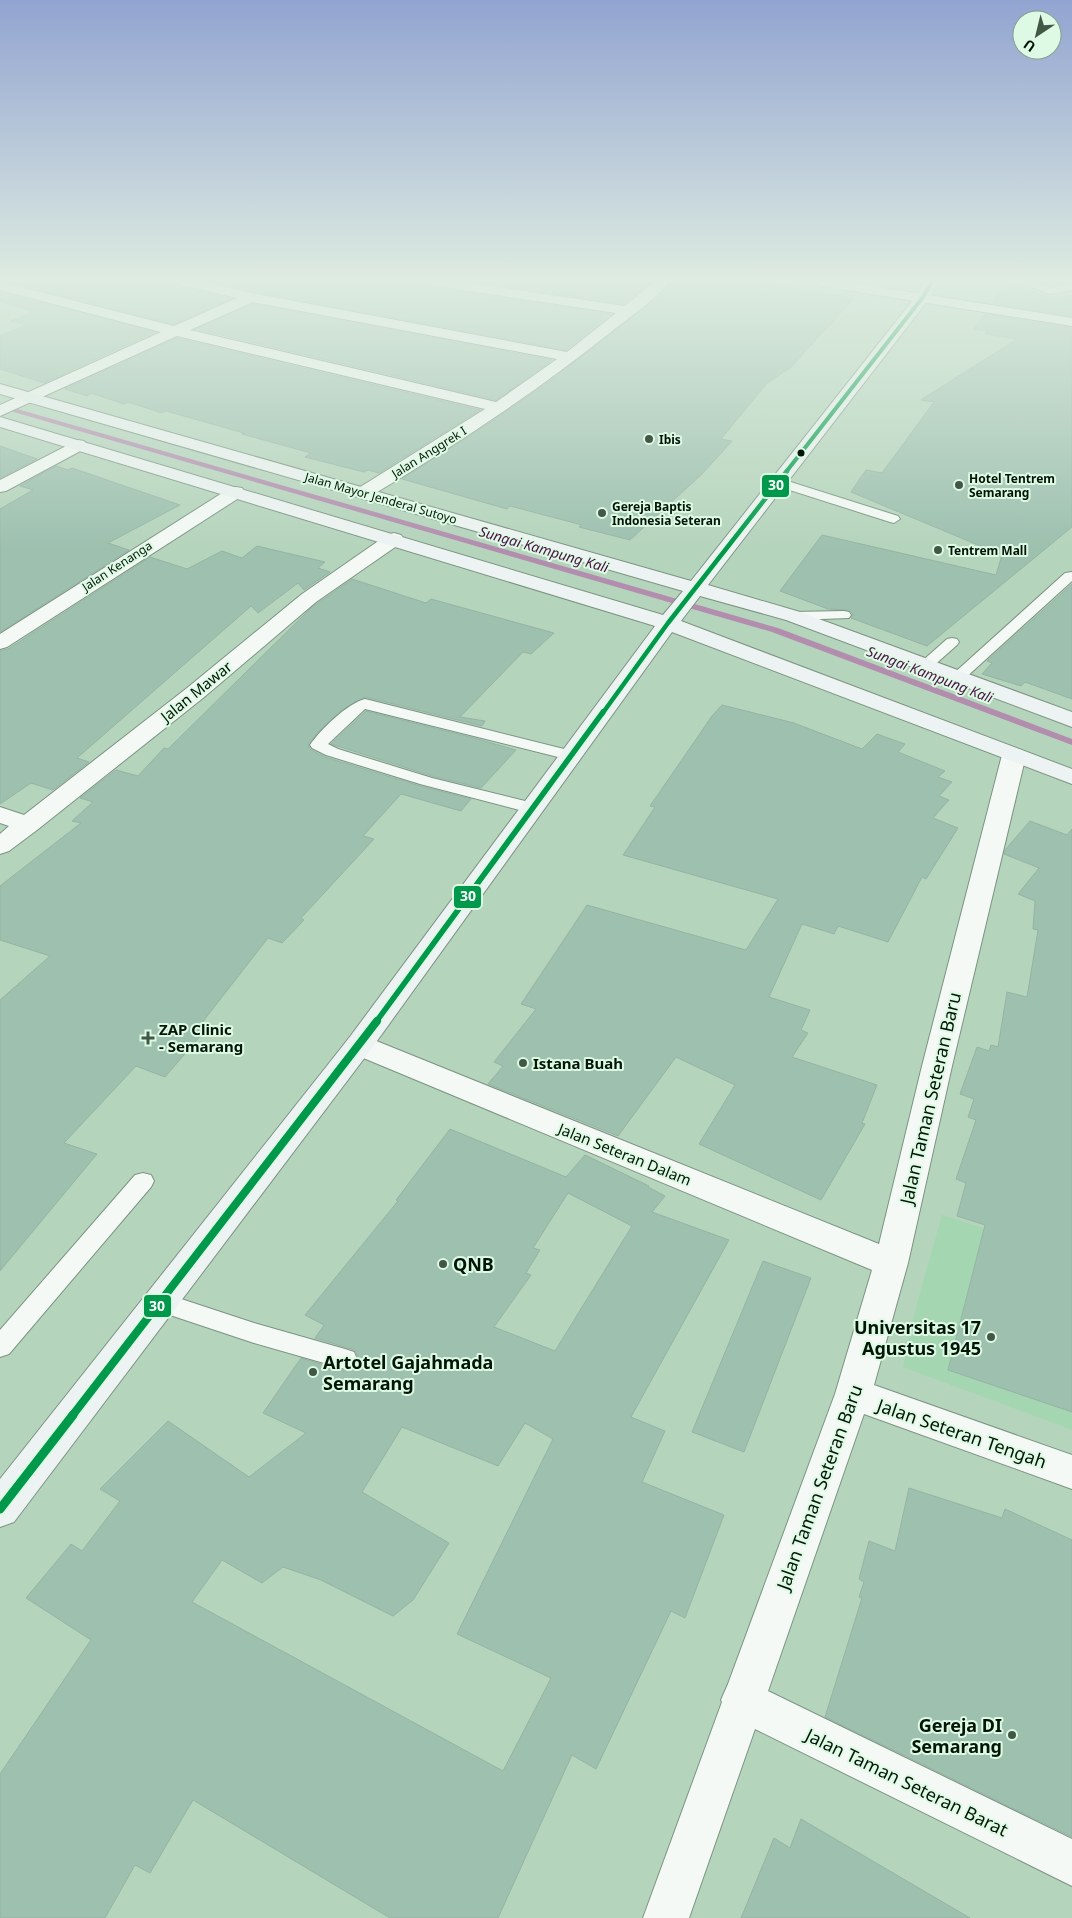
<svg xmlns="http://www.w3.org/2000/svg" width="1072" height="1918" viewBox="0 0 1072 1918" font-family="'Noto Sans',sans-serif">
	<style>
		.built { fill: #a4d6b1 }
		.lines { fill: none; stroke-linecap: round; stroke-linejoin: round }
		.stream { fill: #b28dae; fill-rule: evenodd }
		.building { fill: #9dc0af; stroke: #97b3a4; fill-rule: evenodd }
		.lane-casing { stroke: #7c9483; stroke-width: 2 }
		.street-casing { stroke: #7c9483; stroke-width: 2 }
		.secondary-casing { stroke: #7c9483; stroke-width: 2 }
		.lane { fill: #f4f9f5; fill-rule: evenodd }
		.street { fill: #f4f9f5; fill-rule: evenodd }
		.secondary { fill: #edf3f2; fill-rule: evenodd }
		.bus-1-far4-casing { stroke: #defae4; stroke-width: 5.5 }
		.bus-1-far3-casing { stroke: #defae4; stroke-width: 7 }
		.bus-1-far2-casing { stroke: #defae4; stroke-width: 9 }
		.bus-1-far1-casing { stroke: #defae4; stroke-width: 11 }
		.bus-1-casing { stroke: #defae4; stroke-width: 13 }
		.bus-1-far4 { stroke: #00984a; stroke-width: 4 }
		.bus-1-far3 { stroke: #00984a; stroke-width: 4.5 }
		.bus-1-far2 { stroke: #00984a; stroke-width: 5.5 }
		.bus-1-far1 { stroke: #00984a; stroke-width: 8 }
		.bus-1 { stroke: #00984a; stroke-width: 9 }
		.poi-dot { fill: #415846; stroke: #defae4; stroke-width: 2 }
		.bus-dot { fill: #021607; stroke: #defae4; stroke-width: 2 }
		.labels { text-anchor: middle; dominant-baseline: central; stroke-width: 4; stroke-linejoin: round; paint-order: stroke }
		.far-poi-label { font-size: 12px; font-weight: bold; fill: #021607; stroke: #defae4; text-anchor: start }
		.far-street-label { font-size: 12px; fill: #021607; stroke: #defae4 }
		.far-water-label { font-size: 14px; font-style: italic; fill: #4a0d45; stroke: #defae4 }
		.street-label { font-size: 15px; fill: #021607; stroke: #defae4 }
		.poi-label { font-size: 15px; font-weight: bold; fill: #021607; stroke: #defae4; text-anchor: start }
		.near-street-label { font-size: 18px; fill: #021607; stroke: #defae4 }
		.near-poi-label { font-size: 18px; font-weight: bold; fill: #021607; stroke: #defae4; text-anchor: start }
		.line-badge { stroke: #defae4; stroke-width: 2 }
		.badge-label { font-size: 14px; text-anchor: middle; font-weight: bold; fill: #fff }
	</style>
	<rect width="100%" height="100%" fill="#b5d4bc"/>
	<!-- built -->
	<path class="built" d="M942 1215 1072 1256V1430L903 1367 916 1307Z"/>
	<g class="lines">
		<!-- stream -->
		<path class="stream" d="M0 404 778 628 1072 739V745L772 632 0 408Z"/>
	</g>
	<!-- building -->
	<path class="building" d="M7 282H178L182 287 231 299 174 324Z
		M213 282H427L436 288 611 314 566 350 251 291Z
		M475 282H651L624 304Z
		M671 282H757L854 298 790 368 767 383 721 439 732 441 702 474 630 540 579 527 582 525 510 506 507 509 402 479 494 420 554 378 651 303Z
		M1017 285 1044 296 1056 298 1072 295V316L992 303 1003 288Z
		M0 292 155 332 44 383 0 369V336L26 325 11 321 34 312 0 301Z
		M253 304 552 360 496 400 196 329Z
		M985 314 1072 328V527L927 646 851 618 853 614 849 610 828 609 780 591 822 535 996 575 1002 555 851 492 866 470 882 473 934 402 921 400 1017 339 985 334 987 331 974 329Z
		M177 338 480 410 379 473 368 470 364 472 305 457 311 453 242 434 244 433 166 411 162 413 128 402 124 404 91 393 87 396 65 389Z
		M0 446 37 459 0 478Z
		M56 466 68 470 72 468 180 505 108 543 129 550 0 632V509L33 490 20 486Z
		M257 546 325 562 318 568 330 572 304 590 298 583 258 613 251 606 77 758 89 762 53 790 31 783 0 804V651L8 649 150 557 187 569 222 551 242 558Z
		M352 579 426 603 431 599 554 633 531 654 523 652 460 717 485 721 482 726 365 697 342 710 319 731 308 745 311 750 325 757 420 786 471 799 461 811 401 794 363 836 374 839 301 918 304 920 282 943 268 938 201 1024 208 1027 165 1077 136 1066 64 1143 97 1154 0 1271V1000L50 956 0 940V886L81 823 72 821 93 802 80 798 116 770 138 776 164 748 168 749 311 608Z
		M1072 584V699L1025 682 1021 686 982 674 992 663 987 661Z
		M722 705 794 723 862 749 877 734 905 744 898 752 945 771 938 777 952 782 939 796 949 800 933 818 958 828 926 879 922 877 888 942 838 926 834 934 802 924 769 997 810 1010 801 1030 808 1033 792 1057 877 1085 862 1123 865 1124 821 1200 699 1144 735 1085 676 1057 618 1136 488 1084 503 1066 494 1062 536 1009 521 1004 587 905 746 950 778 899 623 855 655 807 650 806 712 716Z
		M366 711 474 738 516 750 481 788 432 776 331 744Z
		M1030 821 1067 835 1072 829V1412L948 1370 985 1225 957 1216 966 1183 956 1179 976 1120 968 1117 974 1099 960 1094 977 1047 989 1051 991 1045 998 1047 1007 992 1027 997 1038 930 1033 929 1035 901 1018 894 1039 868 1004 854 1005 850Z
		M450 1129 566 1177 585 1155 649 1186 648 1187 665 1196 652 1212 729 1240 631 1417 665 1431 642 1482 724 1515 685 1618 671 1611 596 1769 572 1755 498 1918H390L193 1800 150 1873 135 1865 105 1918H0V1774L91 1640 26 1598 71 1544 82 1551 120 1501 100 1489 168 1421 249 1477 306 1433 263 1413 301 1358 344 1371 355 1368 359 1358 355 1350 315 1338 324 1325 305 1315 398 1201 396 1200ZM568 1193 632 1226 555 1351 494 1327 531 1275 526 1273 540 1250 533 1248ZM525 1423 553 1439 457 1634 551 1678 503 1771 192 1602 222 1560 262 1583 283 1567 321 1580 393 1616 413 1600 449 1543 362 1492 402 1427 498 1466Z
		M763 1261 811 1278 744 1452 692 1432Z
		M909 1488 1002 1518 1005 1509 1072 1540V1837L825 1717 862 1598 859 1597 864 1582 859 1579 869 1541 895 1551Z
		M801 1819 970 1918H741L774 1838 790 1848Z"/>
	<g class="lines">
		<defs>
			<path id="lane" d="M875 282H885L875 292H869L867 290Z
				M1018 282H1032L1051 288 1072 284V290L1050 294Z
				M778 478 898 516 900 519 894 523 890 522 774 485 772 482 774 479Z
				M1072 572V581L963 680H953L951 677 953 674 1065 573Z
				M844 611 849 612 851 615 849 618 793 620 786 616 793 612Z
				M952 638 957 639 959 642 957 645 930 669H920L918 666 920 663 947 639Z
				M365 699 576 752 578 755 576 758 570 760 365 709 328 744 338 749 432 778 537 804 539 808 537 812 531 813 420 784 326 755 312 748 310 745C320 730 348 703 365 699Z
				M143 1173 151 1175 154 1181 151 1187 9 1354 0 1357V1330L135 1175Z
				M160 1292 254 1323 345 1349 354 1352 357 1359 354 1366 345 1369 254 1343 152 1309 148 1302 152 1295Z"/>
			<path id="street" d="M0 282 174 326 237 298 182 285 180 282H205L251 293 567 352 616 313 436 286 429 282H463L625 306 654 282H669C657 299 628 318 611 332 535 393 454 446 369 497L363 498 357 497 354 493 357 489 485 409 177 336 0 416V405L161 332 0 290ZM253 302 557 359 496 402 190 330Z
				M814 282H847L1072 318V326L821 286Z
				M78 440 84 441 87 445 84 449 6 491 0 492V480Z
				M236 487 242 488 245 492 242 496 7 647 0 649V634L230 488Z
				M394 533 401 535 404 539 401 543 316 602 203 698 37 830 9 851 0 854V834L9 826 0 823V807L24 815 187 688 302 594 387 535Z
				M1014 748 1022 750 1026 755 952 1066 908 1263 874 1385 1072 1455V1489L864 1414 768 1691 1072 1839V1886L755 1729 689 1918H643L722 1702 721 1700 728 1684 835 1394 872 1270 349 1052 344 1045 349 1038 359 1035 369 1038 879 1244 922 1066 1002 755 1006 750Z"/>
			<path id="secondary" d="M925 282H939L928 300 708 585 800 612 1072 712V727L786 620 700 596 681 621 1072 769V784L672 632 369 1052 14 1522 0 1527V1479L349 1038 655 626 0 427V417L663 615 683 591 0 394V384L691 581 917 295Z"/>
		</defs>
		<!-- lane casing -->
		<use href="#lane" class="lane-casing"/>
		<!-- street casing -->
		<use href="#street" class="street-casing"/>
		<!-- secondary casing -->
		<use href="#secondary" class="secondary-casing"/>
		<!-- lane -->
		<use href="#lane" class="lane"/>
		<!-- street -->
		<use href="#street" class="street"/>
		<!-- secondary -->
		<use href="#secondary" class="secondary"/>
		<defs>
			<path id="bus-1-far4" d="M786 472 923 297 932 282"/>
			<path id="bus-1-far3" d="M602 714 668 623 787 471"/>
			<path id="bus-1-far2" d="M376 1022 603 712"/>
			<path id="bus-1-far1" d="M72 1416 377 1021"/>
			<path id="bus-1" d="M0 1509 73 1415"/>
		</defs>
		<!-- bus-1-far4 casing -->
		<use href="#bus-1-far4" class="bus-1-far4-casing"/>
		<!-- bus-1-far3 casing -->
		<use href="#bus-1-far3" class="bus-1-far3-casing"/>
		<!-- bus-1-far2 casing -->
		<use href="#bus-1-far2" class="bus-1-far2-casing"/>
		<!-- bus-1-far1 casing -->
		<use href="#bus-1-far1" class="bus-1-far1-casing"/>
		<!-- bus-1 casing -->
		<use href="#bus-1" class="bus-1-casing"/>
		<!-- bus-1-far4 -->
		<use href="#bus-1-far4" class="bus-1-far4"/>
		<!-- bus-1-far3 -->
		<use href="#bus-1-far3" class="bus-1-far3"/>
		<!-- bus-1-far2 -->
		<use href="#bus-1-far2" class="bus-1-far2"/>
		<!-- bus-1-far1 -->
		<use href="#bus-1-far1" class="bus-1-far1"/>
		<!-- bus-1 -->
		<use href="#bus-1" class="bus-1"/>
	</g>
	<!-- sky -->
	<linearGradient id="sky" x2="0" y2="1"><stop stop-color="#92a4d1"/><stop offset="0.51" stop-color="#deece1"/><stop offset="1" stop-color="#deece1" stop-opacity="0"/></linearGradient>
	<rect width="1072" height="550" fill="url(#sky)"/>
	<!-- markers -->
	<g class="poi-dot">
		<circle cx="649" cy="439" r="5"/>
		<circle cx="959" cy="485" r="5"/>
		<circle cx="602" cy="513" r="5"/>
		<circle cx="938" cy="550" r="5"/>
		<path d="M145.5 1030.5h5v5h5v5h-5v5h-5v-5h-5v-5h5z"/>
		<circle cx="523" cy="1063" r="5"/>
		<circle cx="443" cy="1264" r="5"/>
		<circle cx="991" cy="1337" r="5"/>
		<circle cx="313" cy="1372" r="5"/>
		<circle cx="1012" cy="1735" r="5"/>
	</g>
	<circle class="bus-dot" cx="801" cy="453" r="4.5"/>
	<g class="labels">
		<!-- far-poi labels -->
		<g class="far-poi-label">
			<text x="659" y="439">Ibis</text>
			<text x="969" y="478">Hotel Tentrem<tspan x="969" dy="14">Semarang</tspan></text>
			<text x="612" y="506">Gereja Baptis<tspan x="612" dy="14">Indonesia Seteran</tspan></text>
			<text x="948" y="550">Tentrem Mall</text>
		</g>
		<!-- far-street labels -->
		<g class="far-street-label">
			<text transform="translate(429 452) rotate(-32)">Jalan Anggrek I</text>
			<text transform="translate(381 498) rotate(16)">Jalan Mayor Jenderal Sutoyo</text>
			<text transform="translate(117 566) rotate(-33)">Jalan Kenanga</text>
		</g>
		<!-- far-water labels -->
		<g class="far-water-label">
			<text transform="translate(544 549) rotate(16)">Sungai Kampung Kali</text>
			<text transform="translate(930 674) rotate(21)">Sungai Kampung Kali</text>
		</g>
		<!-- street labels -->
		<g class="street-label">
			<text transform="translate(196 691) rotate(-39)">Jalan Mawar</text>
			<text transform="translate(625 1154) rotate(22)">Jalan Seteran Dalam</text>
		</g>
		<!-- poi labels -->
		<g class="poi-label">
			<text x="159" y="1029">ZAP Clinic<tspan x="159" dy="17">- Semarang</tspan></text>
			<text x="533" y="1063">Istana Buah</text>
		</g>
		<!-- near-street labels -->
		<g class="near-street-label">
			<text transform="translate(930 1098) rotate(-77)">Jalan Taman Seteran Baru</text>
			<text transform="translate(962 1433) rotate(19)">Jalan Seteran Tengah</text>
			<text transform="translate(819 1487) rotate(-70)">Jalan Taman Seteran Baru</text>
			<text transform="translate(907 1782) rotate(26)">Jalan Taman Seteran Barat</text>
		</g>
		<!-- near-poi labels -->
		<g class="near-poi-label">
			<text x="453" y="1264">QNB</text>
			<text x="981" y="1327" text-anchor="end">Universitas 17<tspan x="981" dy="21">Agustus 1945</tspan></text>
			<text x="323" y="1362">Artotel Gajahmada<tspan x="323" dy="21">Semarang</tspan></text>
			<text x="1002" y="1725" text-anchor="end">Gereja DI<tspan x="1002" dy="21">Semarang</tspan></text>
		</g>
	</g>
	<g class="line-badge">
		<rect x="761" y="474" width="29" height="24" rx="5" fill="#00984a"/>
		<rect x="453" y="885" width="29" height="24" rx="5" fill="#00984a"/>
		<rect x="143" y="1294" width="29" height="24" rx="5" fill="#00984a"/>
	</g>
	<g class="badge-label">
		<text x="776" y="490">30</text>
		<text x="468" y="901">30</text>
		<text x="157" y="1311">30</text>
	</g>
	<!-- north arrow -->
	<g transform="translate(1037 35) rotate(215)"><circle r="24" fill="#defae4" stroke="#869f8c"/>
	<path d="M0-4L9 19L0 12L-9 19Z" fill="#415846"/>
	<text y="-8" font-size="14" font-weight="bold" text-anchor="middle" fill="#021607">U</text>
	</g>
</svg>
